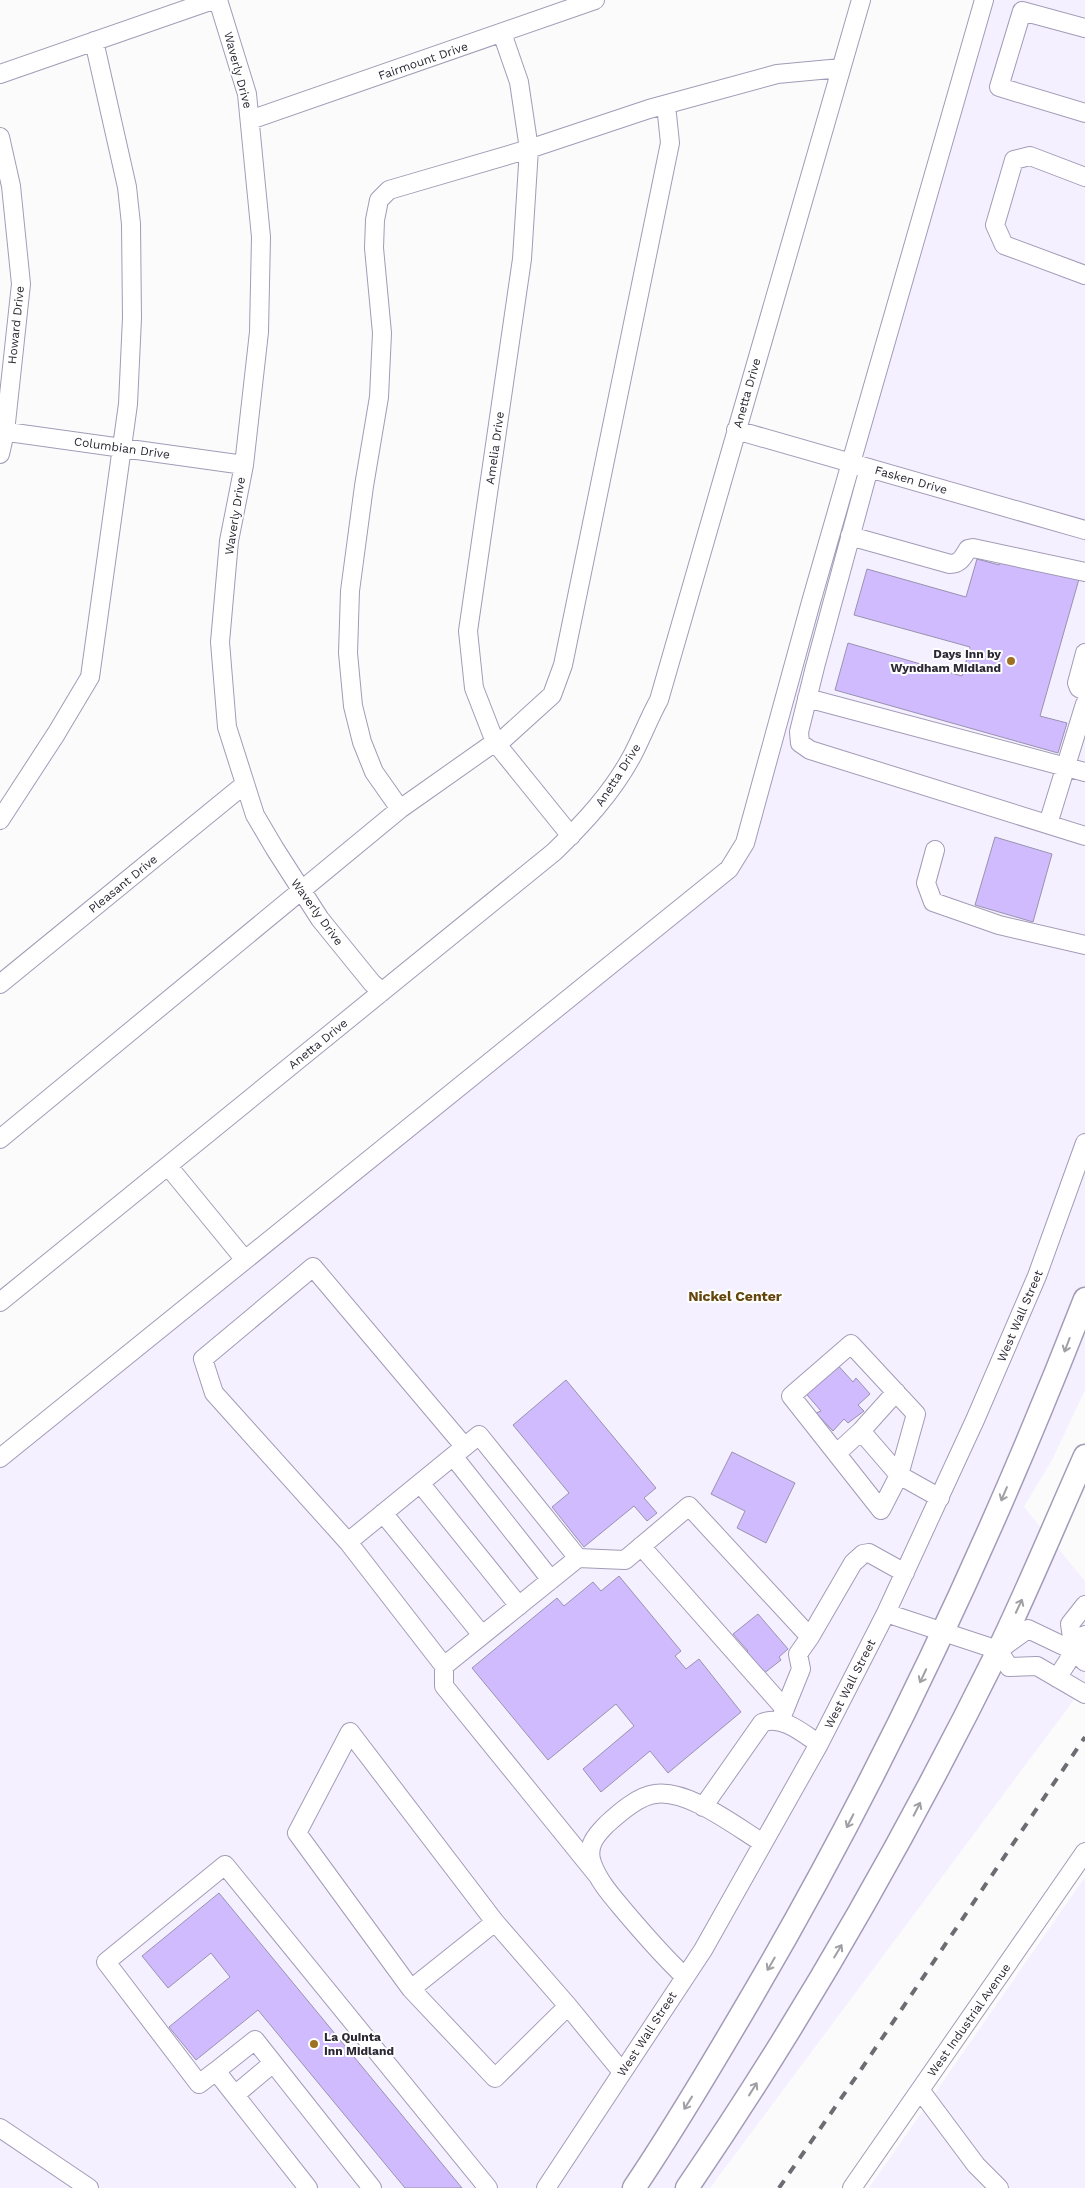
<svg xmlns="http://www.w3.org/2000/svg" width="1085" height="2188" viewBox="0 0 1085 2188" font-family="'Work Sans',sans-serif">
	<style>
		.built { fill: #f4f0ff }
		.building { fill: #cfbbfe; stroke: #9a92ae }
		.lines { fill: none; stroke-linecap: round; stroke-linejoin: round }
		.minor-casing { stroke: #a39bb7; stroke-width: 20 }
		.major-casing { stroke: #a39bb7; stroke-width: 25 }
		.minor { stroke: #fff; stroke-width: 18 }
		.major { stroke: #fff; stroke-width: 22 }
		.rail { stroke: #6e6c73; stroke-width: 4; stroke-dasharray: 9 9; stroke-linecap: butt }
		.oneway { stroke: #a09fa4 }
		.poi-dot { fill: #9d7121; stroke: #fff; stroke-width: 2 }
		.labels { text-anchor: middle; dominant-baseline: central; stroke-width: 4; stroke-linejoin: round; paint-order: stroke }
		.street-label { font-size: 12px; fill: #2c2934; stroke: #fff }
		.poi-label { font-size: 12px; font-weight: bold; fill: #2c2934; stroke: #fff; text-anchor: end }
		.neighbourhood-label { font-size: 14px; font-weight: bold; fill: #64460d; stroke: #fff }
	</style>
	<rect width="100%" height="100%" fill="#fbfbfb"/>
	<!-- built -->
	<path class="built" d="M990 0H1085V1390L1052 1460 1024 1507 1085 1581V1685L710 2188H0V1463L740 860Z
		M1085 1877V2188H869Z"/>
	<!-- building -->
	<path class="building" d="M1001 557 1079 579 1040 716 1067 723 1058 753 835 690 848 643 962 676 970 647 854 615 867 569 966 597 977 559 999 565Z
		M995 837 1052 854 1033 922 975 905Z
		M834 1361 853 1382 856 1378 870 1394 858 1405 864 1411 848 1423 844 1419 833 1431 816 1413 821 1411 802 1389Z
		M566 1380 656 1488 644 1498 657 1513 647 1521 634 1506 584 1547 552 1507 569 1493 513 1425Z
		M732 1452 795 1483 766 1543 737 1528 745 1511 711 1494Z
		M619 1576 681 1651 675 1656 686 1669 699 1659 741 1712 668 1773 650 1751 601 1792 583 1769 634 1726 616 1704 548 1760 472 1668 557 1598 564 1606 593 1582 601 1591Z
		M758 1614 788 1649 779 1657 781 1660 763 1674 745 1654 748 1651 733 1634Z
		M219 1893 462 2188H405L258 2010 196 2060 169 2027 230 1977 211 1953 168 1988 142 1956Z"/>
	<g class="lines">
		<defs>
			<path id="minor" d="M218 0 247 94 261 237 259 332 244 465 229 541 220 642 227 727 255 815 275 849 320 919 372 983 382 992
				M1085 28 1022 11 999 87 1085 113
				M502 33 519 82 529 149 522 259 468 631 474 688 495 742 571 836
				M0 74 213 0
				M250 120 595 0
				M0 137 11 186 21 284 5 432 0 454
				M1085 177 1030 156 1014 160 995 225 1004 245 1085 275
				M736 430 1085 530
				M0 431 244 465
				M869 468 815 667 799 732 800 743 810 750 1085 836
				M850 536 950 564C960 564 963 557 968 549L973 548 1085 572
				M1085 653 1077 683 1079 688 1085 691
				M807 698 1085 772
				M498 744 552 695 563 665 670 143 666 105
				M400 809 374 772 362 742 353 706 348 653 350 591 364 486 379 397 382 333 374 248 375 220 379 200 389 190 529 149 649 109 777 74 841 68
				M0 820 56 734 90 677 128 404 132 318 131 224 127 187 94 41
				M1048 824 1085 704
				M935 850 926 883 933 902 999 925 1085 945
				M0 984 245 784
				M0 1139 400 809 495 742
				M168 1166 245 1260
				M0 1302 554 852C584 823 612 793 632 756 642 737 649 718 659 700L861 0
				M896 1392 861 1431 899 1475 881 1510 791 1396 851 1344 916 1414 899 1475 940 1498
				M837 1453 861 1431
				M453 1456 551 1580
				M0 1458 729 869 745 843 811 602 984 0
				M420 1483 519 1606
				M383 1513 482 1635
				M348 1542 214 1393 203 1359 313 1267 464 1446
				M641 1546 785 1709
				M578 1558 625 1560 689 1506 810 1637
				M886 1613 998 1650 1009 1667 1037 1666 1085 1694
				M999 1650 1028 1629 1074 1651 1085 1662
				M1074 1651 1070 1624 1085 1605
				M444 1666 578 1558 479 1435 348 1542 444 1666V1686L598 1876
				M1057 1678 1085 1635
				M780 1721 801 1669 798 1654 810 1637 853 1563 863 1554 869 1553 905 1573
				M703 1807 762 1723C781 1714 804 1734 819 1744
				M685 1977C662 1955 642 1932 621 1907 610 1894 598 1880 592 1863 586 1846 596 1835 607 1824 619 1813 638 1796 655 1794 688 1789 735 1826 763 1843
				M411 1989 495 1922
				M568 2006 495 2078 411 1989 297 1833 350 1732 495 1922 568 2006 622 2072
				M216 2071 199 2084 106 1962 225 1865 488 2188
				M920 2090 976 2165 999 2188
				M235 2095 273 2063
				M0 2128 89 2188
				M308 2188 216 2071 255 2040 372 2188
				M546 2188 703 1950 819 1744 886 1613 975 1420 1037 1276 1085 1143
				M852 2188 1085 1852"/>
			<path id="major" d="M634 2188C677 2124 716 2058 755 1991 884 1770 992 1538 1085 1299
				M687 2188C804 2017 906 1837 998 1651 1029 1587 1056 1521 1085 1456"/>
		</defs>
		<!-- minor casing -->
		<use href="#minor" class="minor-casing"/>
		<!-- major casing -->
		<use href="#major" class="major-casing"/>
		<!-- minor -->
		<use href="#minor" class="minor"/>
		<!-- major -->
		<use href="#major" class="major"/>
		<!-- rail -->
		<path class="rail" d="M779 2188 858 2074 1085 1737"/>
	</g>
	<!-- one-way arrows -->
	<defs><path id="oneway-shaft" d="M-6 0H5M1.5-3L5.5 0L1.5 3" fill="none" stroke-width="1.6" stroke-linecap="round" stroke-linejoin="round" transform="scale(1.25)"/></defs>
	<g class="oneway">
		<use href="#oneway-shaft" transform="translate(1067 1345) rotate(111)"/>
		<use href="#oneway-shaft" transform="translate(1004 1494) rotate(113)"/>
		<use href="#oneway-shaft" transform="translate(1019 1606) rotate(-65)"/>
		<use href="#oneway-shaft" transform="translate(923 1676) rotate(115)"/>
		<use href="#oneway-shaft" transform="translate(917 1809) rotate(-63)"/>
		<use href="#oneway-shaft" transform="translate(850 1821) rotate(117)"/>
		<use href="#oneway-shaft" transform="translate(838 1951) rotate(-59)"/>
		<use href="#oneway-shaft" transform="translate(771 1964) rotate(120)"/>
		<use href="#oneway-shaft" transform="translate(753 2089) rotate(-58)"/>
		<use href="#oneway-shaft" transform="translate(688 2103) rotate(122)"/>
	</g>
	<!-- markers -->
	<g class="poi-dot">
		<circle cx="1011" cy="661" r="5"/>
		<circle cx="314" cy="2044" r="5"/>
	</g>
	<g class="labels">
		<!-- street labels -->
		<g class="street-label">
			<text transform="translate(423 61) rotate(-19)">Fairmount Drive</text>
			<text transform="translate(238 70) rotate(75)">Waverly Drive</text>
			<text transform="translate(16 325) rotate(-84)">Howard Drive</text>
			<text transform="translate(747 393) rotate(-74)">Anetta Drive</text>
			<text transform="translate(122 448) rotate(8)">Columbian Drive</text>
			<text transform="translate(495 448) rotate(-82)">Amelia Drive</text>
			<text transform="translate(911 480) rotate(16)">Fasken Drive</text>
			<text transform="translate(235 516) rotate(-81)">Waverly Drive</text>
			<text transform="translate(618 775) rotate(-57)">Anetta Drive</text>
			<text transform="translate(123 884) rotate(-39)">Pleasant Drive</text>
			<text transform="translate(317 912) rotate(54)">Waverly Drive</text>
			<text transform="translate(318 1044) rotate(-39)">Anetta Drive</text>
			<text transform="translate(1020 1316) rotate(-67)">West Wall Street</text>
			<text transform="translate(850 1684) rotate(-63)">West Wall Street</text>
			<text transform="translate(969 2020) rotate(-55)">West Industrial Avenue</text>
			<text transform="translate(647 2034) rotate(-57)">West Wall Street</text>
		</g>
		<!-- poi labels -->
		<g class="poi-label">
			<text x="1001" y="654">Days Inn by<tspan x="1001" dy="14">Wyndham Midland</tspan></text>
			<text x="324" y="2037" text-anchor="start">La Quinta<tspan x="324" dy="14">Inn Midland</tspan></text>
		</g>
		<!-- neighbourhood labels -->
		<g class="neighbourhood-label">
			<text x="735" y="1296">Nickel Center</text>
		</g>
	</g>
</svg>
